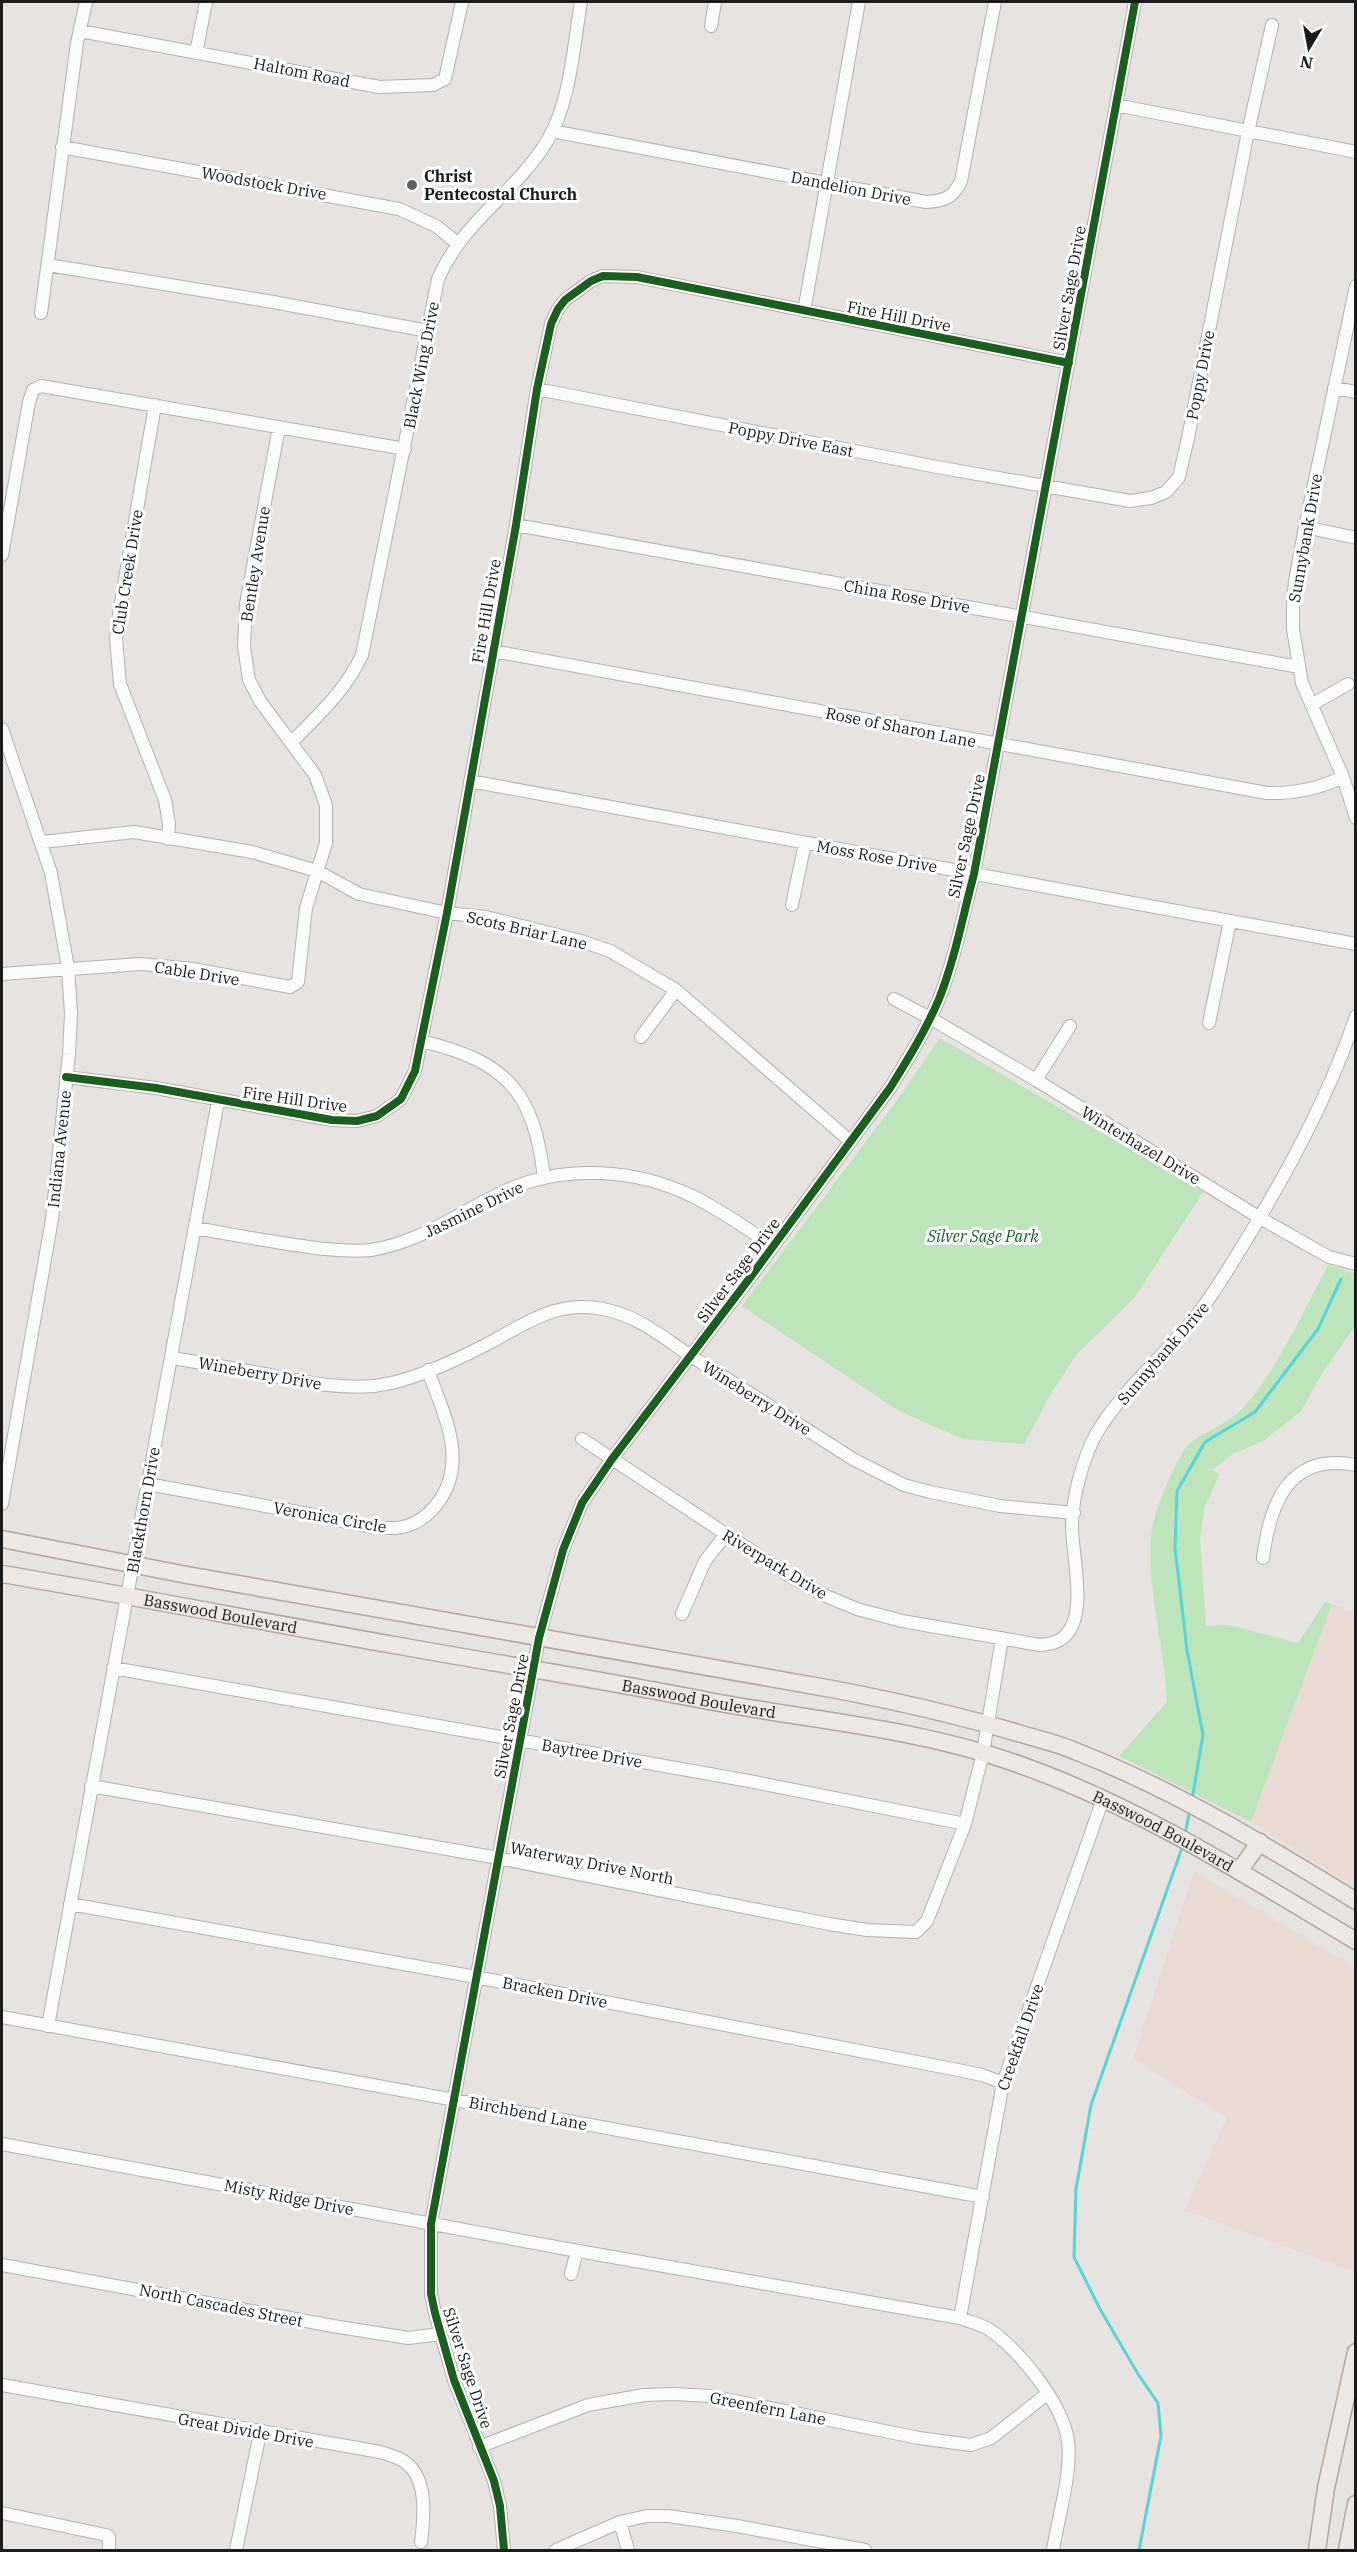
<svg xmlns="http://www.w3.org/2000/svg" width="1357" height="2552" viewBox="0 0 1357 2552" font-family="'IBM Plex Serif',serif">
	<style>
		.commercial { fill: #e9dbd3 }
		.green { fill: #bee4bc }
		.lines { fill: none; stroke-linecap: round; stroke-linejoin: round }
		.stream { stroke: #58d4db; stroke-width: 3 }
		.minor-casing { stroke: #b4b2b0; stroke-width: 14 }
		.major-casing { stroke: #b2a69f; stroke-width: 19 }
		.minor { stroke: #fbfbfa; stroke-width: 12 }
		.major { stroke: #eee8e4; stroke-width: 16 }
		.cycleway-casing { stroke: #fff; stroke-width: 11 }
		.cycleway { stroke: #1b5e20; stroke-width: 8 }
		.poi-dot { fill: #63615f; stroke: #fff; stroke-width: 2 }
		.labels { text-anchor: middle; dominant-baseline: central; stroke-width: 6; stroke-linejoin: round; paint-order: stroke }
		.street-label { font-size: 16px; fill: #1d1b19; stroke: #fff }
		.poi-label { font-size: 16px; font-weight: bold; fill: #1d1b19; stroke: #fff; text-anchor: start }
		.park-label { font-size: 16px; font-style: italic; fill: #156520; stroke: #fff }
	</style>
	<rect width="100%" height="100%" fill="#e6e3e0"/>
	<!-- commercial -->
	<path class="commercial" d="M1332 1604 1355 1613V1887L1251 1822Z
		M1194 1871 1355 1968V2272L1184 2210 1227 2118 1133 2059Z"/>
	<!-- green -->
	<path class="green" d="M940 1038 1203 1192 1135 1297 1076 1355 1052 1392 1024 1444 963 1439 899 1411 742 1306 895 1103Z
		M1328 1265 1355 1274V1326L1321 1375 1301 1411 1265 1440 1233 1454 1212 1470 1219 1474 1204 1509 1200 1539 1206 1626 1228 1625 1298 1643 1325 1602 1332 1604 1251 1822 1119 1756 1167 1702C1165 1645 1145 1587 1152 1529 1154 1512 1178 1452 1191 1442 1207 1431 1231 1422 1244 1407 1279 1366 1303 1313 1328 1265Z"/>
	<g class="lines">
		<!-- stream -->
		<path class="stream" d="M1192 1800 1203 1735 1187 1650 1175 1548 1177 1491 1205 1442 1255 1412 1318 1329 1341 1279
			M1185 1835 1190 1809
			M1139 2550 1161 2436 1158 2403 1138 2374 1100 2309 1074 2257 1076 2189 1091 2105 1183 1845"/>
		<defs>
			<path id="minor" d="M711 26 715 2
				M80 31 379 87 433 85 445 79 462 2
				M196 53 206 2
				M1116 105 1356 152
				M552 131 926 202C944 201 953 198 961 181L995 2
				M62 147 399 209 436 226 457 243
				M48 265 273 302 428 331
				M1356 286 1305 527 1295 581 1293 603V629L1302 683 1343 777 1356 818
				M804 311 859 2
				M41 313 77 43 86 2
				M1334 388 1356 392
				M537 389 937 467 1130 501 1151 498 1166 492 1179 477 1188 438 1248 132 1272 25
				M155 405 119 614 116 639 120 684 165 800 169 824 168 839
				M516 525 1299 667
				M1305 527 1356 538
				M2 555 29 402 33 390 41 386 405 449
				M493 651 1267 793C1295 794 1318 789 1343 777
				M1311 705 1348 684
				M2 729 51 873 68 968 71 1013 69 1054 52 1219 2 1504
				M292 742C319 714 346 690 362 655L438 279C463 221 514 194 546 143 571 102 573 48 581 2
				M470 781 1356 944
				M42 842 134 832 252 852 317 871 359 894 447 913 486 917 581 941 610 951 676 990 850 1141
				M792 905 805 843
				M2 974 140 964 193 969 290 987 298 982 306 908 326 843V805L315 775 260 701 249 680 244 646 246 604 279 427
				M894 999 930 1018 1036 1080 1260 1218 1329 1257 1356 1264
				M1209 1023 1230 921
				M641 1037 676 990
				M421 1041C506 1061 534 1091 544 1178
				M66 1077 156 1088 332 1120 357 1121 377 1116 401 1099 415 1071 447 913 516 525 537 389 551 324 558 309 565 300 591 281 603 276 637 277 1069 363
				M1036 1080 1070 1026
				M195 1228C235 1235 276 1243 316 1248 334 1250 353 1252 371 1250 422 1242 461 1211 507 1190 565 1164 636 1169 692 1196 721 1210 747 1229 773 1246
				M171 1358C204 1363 237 1369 270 1375 304 1382 339 1389 374 1386 412 1382 459 1359 493 1341 529 1321 559 1300 603 1309 639 1316 662 1337 691 1356L853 1459 904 1485 930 1492 1000 1506 1074 1513
				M582 1439 788 1575 826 1596 857 1609 902 1621 1040 1645C1049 1644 1058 1643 1065 1636 1088 1613 1072 1556 1072 1526 1072 1499 1081 1467 1092 1442 1113 1398 1165 1356 1196 1316 1217 1290 1233 1261 1251 1232 1293 1163 1330 1093 1356 1016
				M148 1484C203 1494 258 1505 314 1515 337 1520 372 1529 395 1528 426 1526 449 1496 452 1467 456 1434 438 1400 428 1370
				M1263 1558C1270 1503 1289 1452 1356 1465
				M682 1614 705 1561 726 1534
				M113 1668 749 1781 965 1824
				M91 1786 498 1858 829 1924 867 1930 916 1932 927 1921 965 1824 983 1753 1002 1638
				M70 1904 476 1977 948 2068 982 2075 1003 2083
				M2 2017 983 2197
				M48 2026 218 1101
				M2 2144 567 2249 960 2318C970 2322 981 2324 990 2330 1020 2351 1063 2404 1068 2441 1072 2473 1058 2518 1053 2550
				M2 2265 333 2326 408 2338 441 2334
				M571 2274 577 2251
				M960 2318 1003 2083 1103 1799
				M2 2385 380 2452C389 2455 399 2457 406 2463 428 2479 424 2519 421 2542
				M479 2447 588 2405 644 2395 674 2394 710 2396 919 2438 971 2445 991 2438 1047 2394
				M2 2513 106 2535 109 2537V2550
				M620 2522 628 2550
				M236 2550 260 2433
				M504 2550 500 2506 494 2481 454 2380 435 2313 431 2294V2224L539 1638 563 1550 582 1503 612 1459 749 1279 890 1088C908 1059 926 1030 939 999 955 959 963 915 974 874L1135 2
				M556 2550 620 2522 647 2516H668L737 2526 865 2550"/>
			<g id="major">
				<path d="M2 1539 187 1575 832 1689C895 1701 957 1715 1018 1733 1037 1739 1057 1743 1075 1751 1175 1790 1265 1845 1356 1901"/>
				<path id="s1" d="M2 1574C133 1596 263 1622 394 1645 499 1664 604 1680 709 1701 809 1720 913 1728 1009 1761 1133 1803 1244 1874 1356 1941"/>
				<path d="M1239 1871 1260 1842"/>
				<path d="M1317 2550 1326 2488 1356 2352"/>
				<path d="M1347 2550 1356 2504"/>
			</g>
		</defs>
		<!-- minor casing -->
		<use href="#minor" class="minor-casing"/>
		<!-- major casing -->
		<use href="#major" class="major-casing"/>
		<!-- minor -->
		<use href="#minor" class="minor"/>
		<!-- major -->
		<use href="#major" class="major"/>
		<defs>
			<path id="cycleway" d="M66 1077 156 1088 332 1120 357 1121 377 1116 401 1099 415 1071 447 913 516 525 537 389 551 324 558 309 565 300 591 281 603 276 637 277 1069 363
				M504 2550 500 2506 494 2481 454 2380 435 2313 431 2294V2224L539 1638 563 1550 582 1503 612 1459 749 1279 890 1088C908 1059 926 1030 939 999 955 959 963 915 974 874L1135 2"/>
		</defs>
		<!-- cycleway casing -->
		<use href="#cycleway" class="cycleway-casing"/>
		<!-- cycleway -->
		<use href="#cycleway" class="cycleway"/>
	</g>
	<!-- markers -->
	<circle class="poi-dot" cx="412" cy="185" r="6"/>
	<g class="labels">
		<!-- street labels -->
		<g class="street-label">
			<text transform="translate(302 72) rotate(11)">Haltom Road</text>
			<text transform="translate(264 183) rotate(10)">Woodstock Drive</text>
			<text transform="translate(851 188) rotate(11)">Dandelion Drive</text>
			<text transform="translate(1069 288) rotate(-80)">Silver Sage Drive</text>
			<text transform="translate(899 316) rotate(11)">Fire Hill Drive</text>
			<text transform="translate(421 365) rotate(-79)">Black Wing Drive</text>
			<text transform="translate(1200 375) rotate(-79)">Poppy Drive</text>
			<text transform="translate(791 439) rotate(11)">Poppy Drive East</text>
			<text transform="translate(1305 538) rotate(-80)">Sunnybank Drive</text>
			<text transform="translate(255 564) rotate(-81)">Bentley Avenue</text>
			<text transform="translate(127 572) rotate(-81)">Club Creek Drive</text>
			<text transform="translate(907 596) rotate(10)">China Rose Drive</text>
			<text transform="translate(486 611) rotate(-80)">Fire Hill Drive</text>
			<text transform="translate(901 727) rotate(11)">Rose of Sharon Lane</text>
			<text transform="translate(966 836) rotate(-78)">Silver Sage Drive</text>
			<text transform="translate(877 856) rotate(10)">Moss Rose Drive</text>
			<text transform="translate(527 930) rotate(13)">Scots Briar Lane</text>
			<text transform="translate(197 973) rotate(9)">Cable Drive</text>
			<text transform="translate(295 1099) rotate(8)">Fire Hill Drive</text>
			<text transform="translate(1141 1145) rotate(31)">Winterhazel Drive</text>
			<text transform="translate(59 1149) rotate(-84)">Indiana Avenue</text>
			<text transform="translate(474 1209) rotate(-26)">Jasmine Drive</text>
			<text transform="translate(738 1270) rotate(-53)">Silver Sage Drive</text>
			<text transform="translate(1163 1353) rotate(-49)">Sunnybank Drive</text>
			<text transform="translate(260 1373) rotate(10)">Wineberry Drive</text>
			<text transform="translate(757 1398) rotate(32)">Wineberry Drive</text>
			<text transform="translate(143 1510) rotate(-80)">Blackthorn Drive</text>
			<text transform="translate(330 1517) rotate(10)">Veronica Circle</text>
			<text transform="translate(775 1564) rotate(31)">Riverpark Drive</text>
			<text stroke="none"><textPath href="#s1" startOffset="222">Basswood Boulevard</textPath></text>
			<text stroke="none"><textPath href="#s1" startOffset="708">Basswood Boulevard</textPath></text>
			<text transform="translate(511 1716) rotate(-79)">Silver Sage Drive</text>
			<text transform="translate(592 1753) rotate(10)">Baytree Drive</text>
			<text stroke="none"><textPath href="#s1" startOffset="1194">Basswood Boulevard</textPath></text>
			<text transform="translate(592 1863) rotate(11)">Waterway Drive North</text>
			<text transform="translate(555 1992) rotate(11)">Bracken Drive</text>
			<text transform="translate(1020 2037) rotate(-71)">Creekfall Drive</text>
			<text transform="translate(528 2113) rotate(11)">Birchbend Lane</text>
			<text transform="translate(289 2197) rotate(11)">Misty Ridge Drive</text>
			<text transform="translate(221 2305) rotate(11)">North Cascades Street</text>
			<text transform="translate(468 2368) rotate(72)">Silver Sage Drive</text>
			<text transform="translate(768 2408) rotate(11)">Greenfern Lane</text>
			<text transform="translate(246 2430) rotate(10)">Great Divide Drive</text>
		</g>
		<!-- poi labels -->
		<g class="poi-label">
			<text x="424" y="176">Christ<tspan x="424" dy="18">Pentecostal Church</tspan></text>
		</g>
		<!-- park labels -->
		<g class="park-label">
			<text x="983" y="1236">Silver Sage Park</text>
		</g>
	</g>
	<!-- border -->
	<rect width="1357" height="2552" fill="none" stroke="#1d1b19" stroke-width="6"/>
	<!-- north arrow -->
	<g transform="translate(1309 48) rotate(190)" stroke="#ffffff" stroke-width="4.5" paint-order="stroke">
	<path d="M0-4.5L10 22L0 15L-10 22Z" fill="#1d1b19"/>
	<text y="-9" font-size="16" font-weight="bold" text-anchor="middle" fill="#1d1b19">N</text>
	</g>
</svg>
